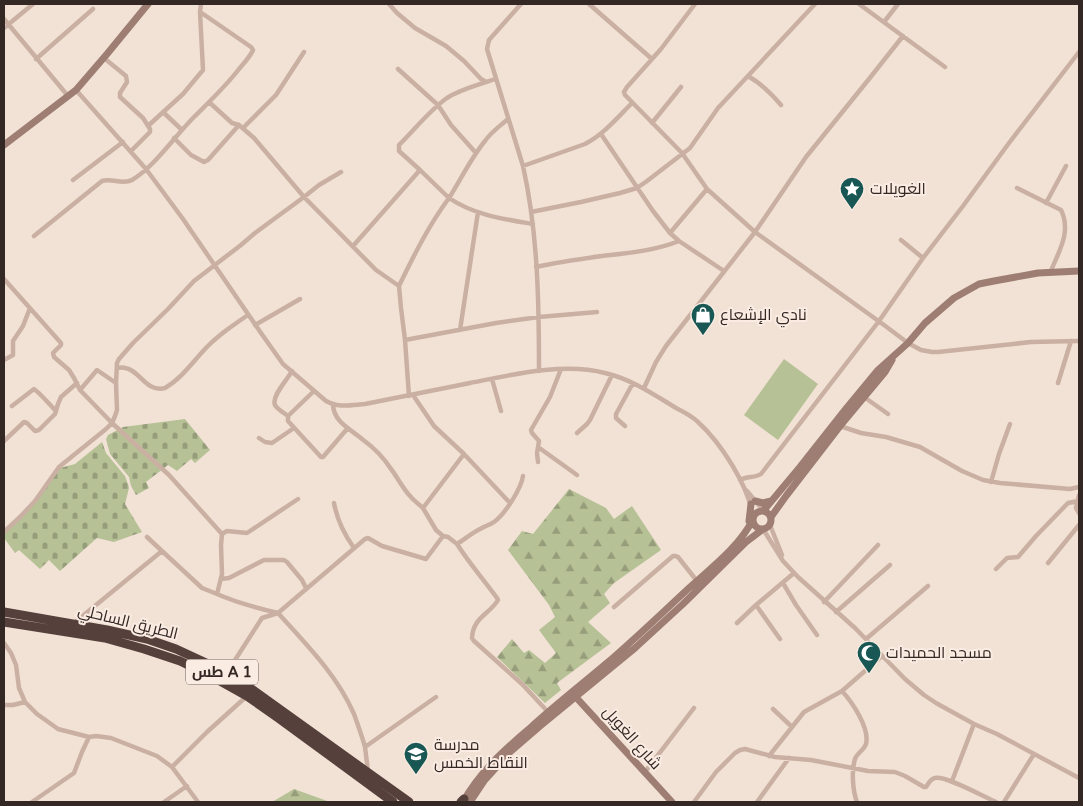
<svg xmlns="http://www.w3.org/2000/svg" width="1083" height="806" viewBox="0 0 1083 806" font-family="'Varela Round',Cairo,sans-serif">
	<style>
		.forest { fill: url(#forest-firs) }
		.cemetery { fill: url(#cemetery-stones) }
		.garden { fill: #b7c196 }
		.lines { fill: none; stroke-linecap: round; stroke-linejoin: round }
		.street { stroke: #cab0a2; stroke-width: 4.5 }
		.secondary { stroke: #9e7e73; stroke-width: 7 }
		.highway { stroke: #56403b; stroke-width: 9 }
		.labels { text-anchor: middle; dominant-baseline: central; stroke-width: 4; stroke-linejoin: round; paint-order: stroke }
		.shield { fill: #faece2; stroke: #6f635e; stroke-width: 1 }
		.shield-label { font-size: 15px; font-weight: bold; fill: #342825 }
		.poi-label { font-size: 16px; fill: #342825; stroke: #faece2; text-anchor: start }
		.street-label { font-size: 16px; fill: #342825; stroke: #faece2 }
	</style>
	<defs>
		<pattern id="forest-firs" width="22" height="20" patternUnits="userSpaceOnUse" patternTransform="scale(1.25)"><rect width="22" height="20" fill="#b7c196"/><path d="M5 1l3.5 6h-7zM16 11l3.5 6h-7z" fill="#969d7a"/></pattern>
		<pattern id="cemetery-stones" width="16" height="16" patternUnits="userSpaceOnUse" patternTransform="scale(1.25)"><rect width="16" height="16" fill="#b7c196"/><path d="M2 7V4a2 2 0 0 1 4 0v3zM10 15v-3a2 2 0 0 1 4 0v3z" fill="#969d7a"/></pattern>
	</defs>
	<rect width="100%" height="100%" fill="#f2e2d6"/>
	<!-- forest -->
	<path class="forest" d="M569 489 606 508 614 519 632 506 661 550 614 583 604 594 610 603 588 622 611 643 557 683 561 690 545 703 497 657 512 639 524 653 529 650 545 663 556 653 539 630 555 617 549 605 508 550 522 531 533 534Z
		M294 789 330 802H272Z"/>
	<!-- cemetery -->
	<path class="cemetery" d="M185 419 210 450 195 463 191 459 177 471 168 465 146 482 149 488 136 495 131 486 129 477 110 454 106 439 108 435 123 427Z
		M102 442 106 453 125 476 128 484 129 488 125 504 142 532 114 542 97 538 60 571 49 560 40 569 19 550 15 553 4 538V535L37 497 60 468 75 464Z"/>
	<!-- garden -->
	<path class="garden" d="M784 359 818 384 778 440 744 415Z"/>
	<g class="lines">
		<!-- street -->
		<path class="street" d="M389 4 397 13 415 28 446 46 464 61 481 79 486 82
			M521 4 489 40 487 49 523 166C538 233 539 303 539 371
			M589 4 652 59
			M695 4 661 49 627 87 624 92 625 95 682 153 707 189 755 232 884 325 908 343 921 350 932 352H938L1031 342 1079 341
			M859 4 945 67
			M4 19 68 96
			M884 22 898 4
			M4 28 33 4
			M104 58 126 76 127 82 120 93V97L143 118 150 129V132L131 151
			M36 59 93 9
			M398 69 438 105 451 125 476 153
			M748 76C762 84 771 93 781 105
			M76 90 146 169 183 219 261 333 283 364 326 401C338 408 351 405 365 404 400 397 435 390 470 383 511 375 563 362 605 373 631 379 653 394 676 408 684 412 692 416 698 422 721 443 748 485 753 516
			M209 102 232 123 239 125 254 138 304 197 376 270 399 286C414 255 429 225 449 198 474 215 503 219 533 224
			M163 112 182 130
			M652 123 681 87
			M149 125 183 94 203 70 200 12
			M243 128 276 95 304 52
			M601 134 653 211 670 233 679 241 724 271
			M174 138 191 155 204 162 208 160 239 125
			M523 166 585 144C604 134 617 118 632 103
			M420 170 399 151V145L401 143C415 129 431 109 447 98 461 89 479 85 495 79
			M73 180 123 142
			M1017 188 1061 210C1072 232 1058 253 1050 273
			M1046 203 1066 166
			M531 212 581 202 620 193 637 188 647 181 690 148 718 108 815 4
			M670 233 707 189
			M34 236 102 181C112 178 123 185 132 180 155 166 175 136 194 117 210 101 226 86 239 69 244 63 250 57 253 50L251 47 206 16 200 12 201 4
			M901 240 923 258
			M353 246 420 170 449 198C461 179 471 158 485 141 491 132 500 126 508 119
			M536 267C558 262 580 259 602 256 628 253 654 251 679 241
			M4 279 61 343V345L53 353 54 357 69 370 74 378 80 390 112 423 106 429 59 467 35 501 20 517 4 532
			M399 286 401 308 405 340 409 396
			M255 325 300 299
			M460 330 478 212
			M405 340 496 323 539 317 597 312
			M4 360 13 355V341L23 326 30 308
			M117 368C119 368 123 367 125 368 140 370 146 393 165 388 181 379 192 363 205 349 218 335 232 326 248 315
			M492 379 501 411
			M1058 383 1071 341
			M644 388 656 362 666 346 755 232 806 157 869 79 903 36
			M80 390 97 370 116 383
			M314 391 288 416V421L321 457H323L347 429
			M864 397 888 414
			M333 405C334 422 350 429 362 439 373 447 384 458 391 469 398 478 403 489 411 497 414 501 419 504 423 508L464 454 434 426 413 395
			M12 406 34 389C41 394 50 405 56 411
			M288 416C284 413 277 409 275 405 271 396 288 379 292 371
			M625 426 616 418V414L633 383
			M840 426 861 433 886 437 920 447 962 471 983 480 1000 483 1070 489 1079 487
			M577 433 587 424 590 420 612 375
			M259 438 265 442 272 443 294 428
			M4 441 24 422 27 423 35 431 39 430 55 414 58 404 61 397 77 383
			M538 447 577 475
			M464 454 510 503
			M538 462 537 453 539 441 532 433 531 430 550 397 561 369
			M740 480C747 476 755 478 761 474L879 321 923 258 963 206 1009 143 1079 52
			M991 482 999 454 1010 424
			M747 491 763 510
			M1079 495 1076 508 1079 513
			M334 503C337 520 344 534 354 548
			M423 508 436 530 443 536 448 537 457 544C465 539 472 533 480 529 485 526 490 525 494 522 505 514 521 489 523 476
			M770 525 782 555
			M763 529 783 561 798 577 855 628 905 679 924 695 936 703 974 724 997 734 1079 778
			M222 534 169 475 112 423 115 416 117 410 116 383 117 363 119 359 133 343 168 309 194 281 241 245 255 233 304 197 319 185 341 172
			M457 544C469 563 484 580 497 598L498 600C490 614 473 617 472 638L474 641 522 684 548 712
			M162 551 202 588 217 594 222 574 221 545 222 534 227 531 247 533 298 499
			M1048 563 1079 525
			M996 569 1007 558 1018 557 1036 536 1068 503 1078 501
			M221 579 229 578 264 560H284L287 562 302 580 306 588
			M783 583 796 605 817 635
			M217 594C237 603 257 608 278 613L262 618 226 674
			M824 602 878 545
			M756 605 780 639
			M614 607 673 556H675L678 557 697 581
			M836 612 890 565
			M74 623 162 551 147 537
			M737 623 756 605 794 573
			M866 639 928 586
			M4 643 11 653 16 665 19 688 25 702 37 714 58 729 89 737 96 736 111 738 157 756 172 767 198 802
			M842 691C852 702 870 728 866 744 864 750 857 753 855 759 851 771 853 792 857 802
			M4 705H13L25 702
			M773 709 792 727
			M365 747C362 736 358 725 354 714 337 675 306 644 278 613L365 539 368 538 382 546 426 559 443 536
			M769 756 804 712 842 691 882 656
			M172 767 207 732 247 696
			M368 771 365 747 436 697
			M645 772 694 708
			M952 781 974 724
			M32 802 74 773 82 752 89 737
			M164 802 187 786
			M694 802 716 772 735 753 740 750 745 749 775 757 811 760 868 771 895 772 905 776 924 787H926C929 783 930 779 935 778 945 775 984 797 996 802
			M757 802 789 758
			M1004 802 1034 754"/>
		<!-- secondary -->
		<path class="secondary" d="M4 145 76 90 107 54 148 4
			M755 501 763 503 771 501
			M764 510 800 467 845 410 878 370 908 343 925 323 954 298 979 284 994 281 1038 273 1079 271
			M753 520a9 9 0 1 1 18 0a9 9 0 1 1-18 0Z
			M771 517 786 496 840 426 885 372 892 360
			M749 521 751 504
			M573 694 672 802
			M463 802C479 773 504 750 529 729 554 706 581 685 607 663 635 639 662 613 689 588 710 569 741 545 753 519
			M470 802 484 781 511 751 540 726 635 648 683 604 746 542 763 529"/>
		<!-- highway -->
		<path class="highway" d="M4 612 107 630 147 639 176 649 217 668 250 688 409 802
			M4 622 105 638 144 649 180 661 213 677 247 696 277 717 393 802
			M461 802 464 799"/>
	</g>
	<!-- icons -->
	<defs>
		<symbol id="sight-pin" viewBox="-11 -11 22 30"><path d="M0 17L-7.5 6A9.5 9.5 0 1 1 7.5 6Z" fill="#195754" stroke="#faece2"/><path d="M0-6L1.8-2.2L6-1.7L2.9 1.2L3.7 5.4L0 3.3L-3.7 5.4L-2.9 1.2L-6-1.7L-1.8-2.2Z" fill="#fff"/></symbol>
		<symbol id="shop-pin" viewBox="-11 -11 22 30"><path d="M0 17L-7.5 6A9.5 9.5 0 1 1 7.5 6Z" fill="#195754" stroke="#faece2"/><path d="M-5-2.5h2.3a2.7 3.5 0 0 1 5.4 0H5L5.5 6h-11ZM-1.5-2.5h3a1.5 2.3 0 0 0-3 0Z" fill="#fff"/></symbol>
		<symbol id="mosque-pin" viewBox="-11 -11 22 30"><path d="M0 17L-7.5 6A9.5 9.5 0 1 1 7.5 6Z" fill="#195754" stroke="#faece2"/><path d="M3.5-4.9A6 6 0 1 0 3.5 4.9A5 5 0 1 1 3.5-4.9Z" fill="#fff"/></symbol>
		<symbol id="school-pin" viewBox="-11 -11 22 30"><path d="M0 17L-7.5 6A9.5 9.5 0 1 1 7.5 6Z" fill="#195754" stroke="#faece2"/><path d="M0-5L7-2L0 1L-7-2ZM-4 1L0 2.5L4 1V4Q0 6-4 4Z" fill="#fff"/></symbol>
	</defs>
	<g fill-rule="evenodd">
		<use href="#sight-pin" x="838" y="175" width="28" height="38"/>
		<use href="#shop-pin" x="689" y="301" width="28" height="38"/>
		<use href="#mosque-pin" x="855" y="639" width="28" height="38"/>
		<use href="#school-pin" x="402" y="740" width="28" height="38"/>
	</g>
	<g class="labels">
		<!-- shield labels -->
		<rect class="shield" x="186" y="659.5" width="72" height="25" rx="4"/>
		<g class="shield-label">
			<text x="222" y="672">طس A 1</text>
		</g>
		<!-- poi labels -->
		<g class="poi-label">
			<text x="870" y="189">الغويلات</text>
			<text x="720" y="315">نادي الإشعاع</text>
			<text x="886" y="653">مسجد الحميدات</text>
			<text x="434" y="745">مدرسة<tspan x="434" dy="18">النقاط الخمس</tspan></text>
		</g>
		<!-- street labels -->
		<g class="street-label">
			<text transform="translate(128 622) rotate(14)">الطريق الساحلي</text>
			<text transform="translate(632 738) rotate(48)">شارع الغويل</text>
		</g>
	</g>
	<!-- border -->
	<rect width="1083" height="806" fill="none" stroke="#342825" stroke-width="10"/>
</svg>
